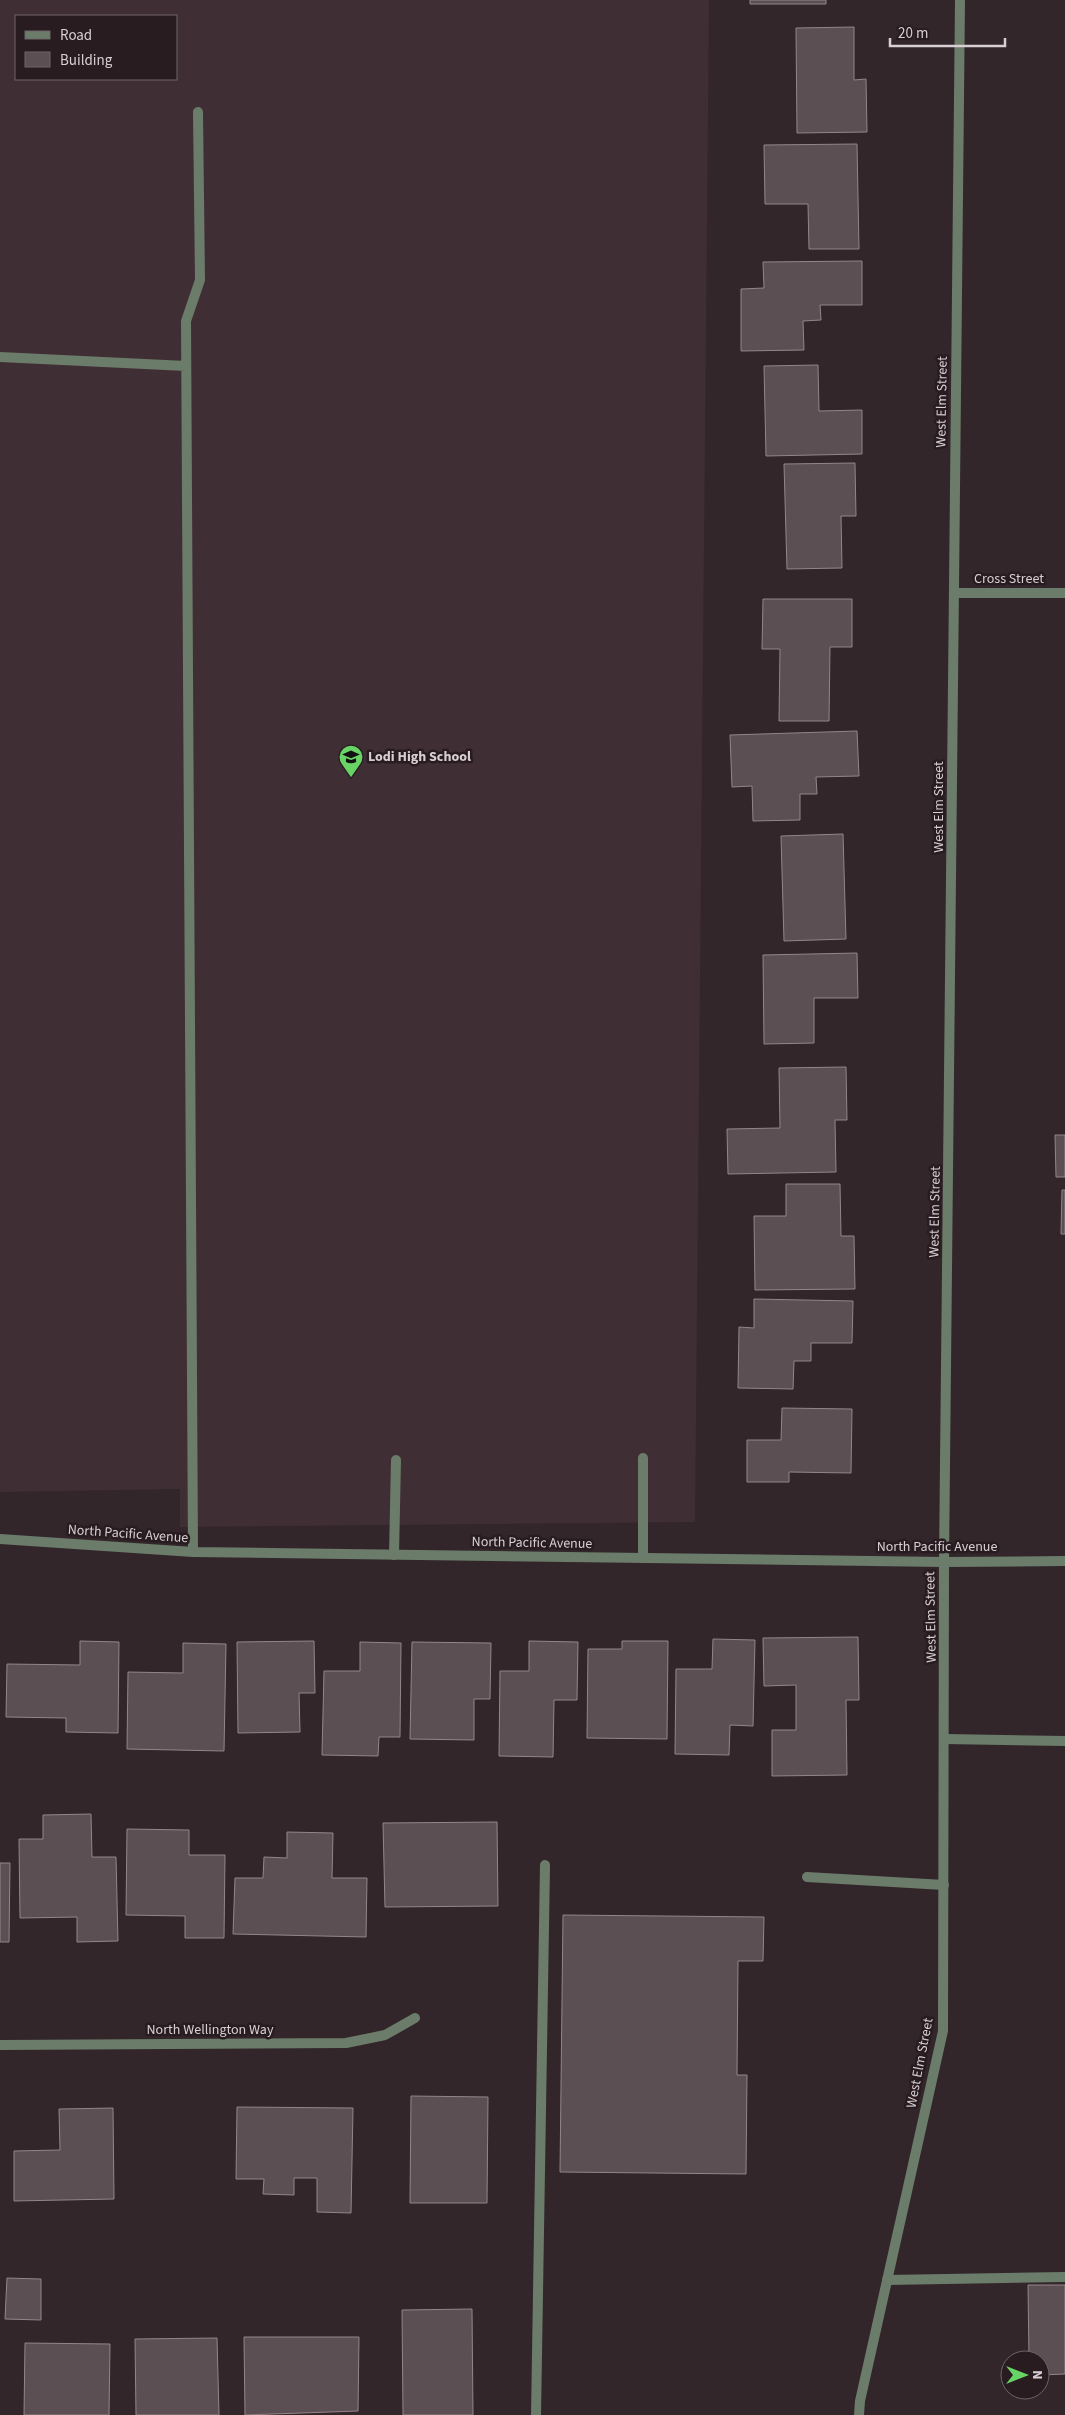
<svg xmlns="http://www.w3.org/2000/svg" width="1065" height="2415" viewBox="0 0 1065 2415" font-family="'Source Sans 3',sans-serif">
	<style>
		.built { fill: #402e35; fill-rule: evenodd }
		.building { fill: #5c4f54; stroke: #94858b }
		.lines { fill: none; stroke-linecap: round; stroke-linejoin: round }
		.service { stroke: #6b7c6a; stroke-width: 10 }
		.minor { stroke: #6b7c6a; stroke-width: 10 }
		.tertiary { stroke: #6b7c6a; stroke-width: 10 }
		.labels { text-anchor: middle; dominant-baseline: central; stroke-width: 5; stroke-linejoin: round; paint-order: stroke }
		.street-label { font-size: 14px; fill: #d7cfd1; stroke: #281c21 }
		.poi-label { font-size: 14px; font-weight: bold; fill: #d7cfd1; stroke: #281c21; text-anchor: start }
	</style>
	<rect width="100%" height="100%" fill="#32262a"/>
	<!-- built -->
	<path class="built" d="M0 0H709L695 1522 180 1527V1489L0 1492ZM16 16H176V79H16Z"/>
	<!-- building -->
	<path class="building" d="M750 0H826V4H750Z
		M854 27V80L866 79 867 132 797 133 796 28Z
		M857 144 859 249H809L808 204H765L764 145Z
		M862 261V305H820L821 320 803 321 804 350 741 351V289L764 288 763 262Z
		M818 365 819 411 862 410V454L766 456 764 366Z
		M855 463 856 516H841L842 568 787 569 784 464Z
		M763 599H852V647H830L829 721H779L780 649H762Z
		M857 731 859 776 816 777 817 794H800V820L753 821 752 786 732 787 730 735Z
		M843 834 846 939 784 941 781 836Z
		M857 953 858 998H814V1043L764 1044 763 955Z
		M846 1067 847 1120H835L836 1172 728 1174 727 1129 780 1128 779 1068Z
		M1055 1135H1065V1177H1056Z
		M786 1184H840L841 1236H854L855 1289 755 1290 754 1216H786Z
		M1062 1190H1065V1234H1061Z
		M754 1299 853 1301 852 1343H811V1361H794L793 1389 738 1388 739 1327 754 1328Z
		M782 1408 852 1409 851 1473 789 1472V1482H747V1440H781Z
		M858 1637 859 1700H846L847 1775 772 1776V1730H796V1685L764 1686 763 1638Z
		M713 1639 755 1640 753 1726 730 1725 729 1755 675 1754 676 1669H712Z
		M80 1641 119 1642 118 1733 66 1732V1718L6 1717 7 1664 80 1665Z
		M314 1641 315 1693H299L300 1732 238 1733 237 1642Z
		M529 1641 578 1642 577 1700H554L553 1757 499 1756 500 1671H529Z
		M622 1641H668L667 1739 587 1738 588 1649H622Z
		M360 1642 401 1643 400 1737H379L378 1756 322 1755 324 1671H360Z
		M412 1642 491 1643 490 1699H474V1740L410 1739Z
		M183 1643 226 1644 224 1751 127 1749 128 1672 183 1673Z
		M91 1814 92 1857H116L118 1941 77 1942V1917L20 1918 19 1839H43V1815Z
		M497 1822 498 1906 385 1907 383 1823Z
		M127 1829 189 1830V1855H225L224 1938H185V1916L126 1915Z
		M287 1832 333 1833 332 1878H367L366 1937 233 1934 235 1878H263L264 1857 287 1858Z
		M0 1863H10L9 1942H0Z
		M563 1915 764 1917 763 1961H738L737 2075H747L746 2174 560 2172Z
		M411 2096 488 2097 487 2203H410Z
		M237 2107 353 2108 351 2213 317 2212V2178H294V2195L263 2194 264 2179H236Z
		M113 2108 114 2199 14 2201V2151L60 2150 59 2109Z
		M7 2278 41 2279V2320L5 2319Z
		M1028 2285H1065V2374L1040 2375V2360H1029Z
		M472 2309 473 2415H403L402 2310Z
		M244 2337H359L358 2411 245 2415Z
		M217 2338 219 2415H136L135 2339Z
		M25 2343 110 2344 109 2415H24Z"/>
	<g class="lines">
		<!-- service -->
		<path class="service" d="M0 357 186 366
			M643 1458V1558
			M193 1552 186 321 200 280 198 112
			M394 1555 396 1460
			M945 1739 1065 1741
			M807 1877 944 1885
			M887 2280 1065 2277
			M536 2415 545 1865"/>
		<!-- minor -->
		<path class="minor" d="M954 593H1065
			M0 1539 193 1552 944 1562 1065 1561
			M0 2045 346 2043 385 2035 415 2018"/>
		<!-- tertiary -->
		<path class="tertiary" d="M859 2415 860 2401 943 2031 944 1562 960 0"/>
	</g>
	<!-- icons -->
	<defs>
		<symbol id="school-pin" viewBox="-11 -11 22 30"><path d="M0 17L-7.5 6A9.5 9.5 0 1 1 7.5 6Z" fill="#68d465" stroke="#281c21"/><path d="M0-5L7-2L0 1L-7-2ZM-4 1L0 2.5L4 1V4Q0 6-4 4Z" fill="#111"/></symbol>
	</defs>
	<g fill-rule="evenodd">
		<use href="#school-pin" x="337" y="743" width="28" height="38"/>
	</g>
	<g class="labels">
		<!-- street labels -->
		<g class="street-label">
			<text transform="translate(942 402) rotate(-89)">West Elm Street</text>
			<text x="1009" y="579">Cross Street</text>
			<text transform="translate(939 807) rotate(-90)">West Elm Street</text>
			<text transform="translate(935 1212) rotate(-89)">West Elm Street</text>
			<text transform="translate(128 1534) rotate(4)">North Pacific Avenue</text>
			<text transform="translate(532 1543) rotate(1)">North Pacific Avenue</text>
			<text x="937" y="1547">North Pacific Avenue</text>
			<text transform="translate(931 1617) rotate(-91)">West Elm Street</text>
			<text x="210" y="2030">North Wellington Way</text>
			<text transform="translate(920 2063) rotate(-79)">West Elm Street</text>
		</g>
		<!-- poi labels -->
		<g class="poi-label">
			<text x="368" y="757">Lodi High School</text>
		</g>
	</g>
	<!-- legend -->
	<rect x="15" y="15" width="162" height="65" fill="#281c21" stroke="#6e6467"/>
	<rect x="25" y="31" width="25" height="8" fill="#6b7c6a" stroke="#6e6467"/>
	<text x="60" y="40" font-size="15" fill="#d7cfd1">Road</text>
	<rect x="25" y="52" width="25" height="15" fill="#5c4f54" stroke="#6e6467"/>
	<text x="60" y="65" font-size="15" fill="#d7cfd1">Building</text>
	<!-- north arrow -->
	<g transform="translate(1025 2375) rotate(90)"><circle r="24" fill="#281c21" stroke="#6e6467"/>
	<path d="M0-4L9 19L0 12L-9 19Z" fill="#68d465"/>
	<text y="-8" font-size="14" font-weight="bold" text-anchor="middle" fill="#d7cfd1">N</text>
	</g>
	<!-- scale -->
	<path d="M890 38v8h115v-8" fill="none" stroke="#d7cfd1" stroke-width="2.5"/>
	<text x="898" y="38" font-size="15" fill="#d7cfd1" stroke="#281c21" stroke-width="4" paint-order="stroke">20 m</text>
</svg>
